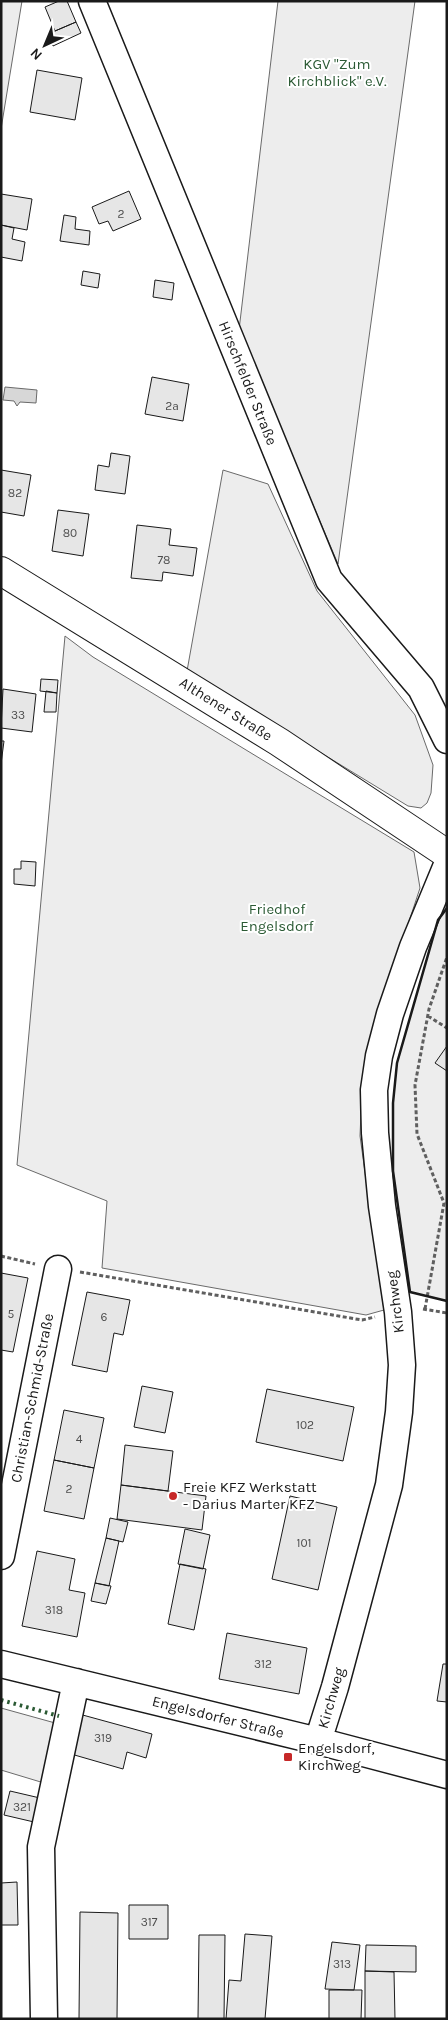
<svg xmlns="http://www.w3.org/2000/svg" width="448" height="2020" viewBox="0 0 448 2020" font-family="Karla,sans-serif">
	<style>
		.built { fill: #ededed; stroke: #6a6a6a }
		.water { fill: #d7d7d7; stroke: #6a6a6a }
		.building { fill: #e6e6e6; stroke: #1a1a1a }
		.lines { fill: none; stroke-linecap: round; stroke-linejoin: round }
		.minor-casing { stroke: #1a1a1a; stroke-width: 29 }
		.major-casing { stroke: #1a1a1a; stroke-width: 30 }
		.path { stroke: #5f5f5f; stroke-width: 3; stroke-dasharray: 4 2.5; stroke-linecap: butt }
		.minor { stroke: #fff; stroke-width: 26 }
		.major { stroke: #fff; stroke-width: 28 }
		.hedge { stroke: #2b5a34; stroke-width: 4; stroke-dasharray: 2.5 4; stroke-linecap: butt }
		.wall { stroke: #1a1a1a; stroke-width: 2.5 }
		.poi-dot { fill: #c62828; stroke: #fff; stroke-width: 2 }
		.labels { text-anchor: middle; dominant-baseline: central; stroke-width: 4; stroke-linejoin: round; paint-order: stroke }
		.number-label { font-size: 12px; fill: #4d4d4d }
		.park-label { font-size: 15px; fill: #2b5a34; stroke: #fff }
		.street-label { font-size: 15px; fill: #1a1a1a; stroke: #fff }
		.poi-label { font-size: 15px; fill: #1a1a1a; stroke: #fff; text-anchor: start }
	</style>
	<rect width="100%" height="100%" fill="#fff"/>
	<!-- built -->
	<path class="built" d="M1 1H22L1 129Z
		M278 1H415L338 564 239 330Z
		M223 470 268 484 317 591 415 715 433 765 431 793 427 803 421 808 408 806 187 671Z
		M65 636 93 657 414 852 420 888 396 961 362 1089 360 1136 384 1310 366 1315 102 1268 107 1201 17 1165Z
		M447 908V1301L410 1292 393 1171V1103L397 1063 438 920Z
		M1 1708 66 1726 54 1786 1 1770Z"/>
	<!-- water -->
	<path class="water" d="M5 387 37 390 36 403 20 402 17 406 14 401 3 400Z"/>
	<!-- building -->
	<path class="building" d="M59 1H67L76 22 55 31 45 7Z
		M76 22 81 33 53 46 48 34Z
		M37 70 82 78 75 120 30 112Z
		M129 191 141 219 113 231 108 221 99 224 92 207Z
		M1 194 32 199 27 230 1 225Z
		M64 215 76 217 75 229 90 231 89 245 60 241Z
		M1 225 14 228 12 239 25 242 22 261 1 257Z
		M83 271 100 274 98 288 81 285Z
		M155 280 174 283 172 300 153 297Z
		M152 377 189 384 183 421 145 414Z
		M111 453 130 456 125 494 95 490 98 465 109 467Z
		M1 470 31 475 24 516 1 512Z
		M58 510 89 514 83 556 52 551Z
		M137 525 171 529 169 545 197 548 193 576 163 572 162 581 131 578Z
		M41 679 58 680 57 693 40 691Z
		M3 689 36 694 32 732 1 728Z
		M46 691 57 693 56 712H44Z
		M1 741H4L1 764Z
		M21 861 36 862 35 886 14 884V869H21Z
		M447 1046V1071L435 1063Z
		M1 1273 28 1278 13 1352 1 1350Z
		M87 1292 130 1300 123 1335 114 1333 107 1372 72 1365Z
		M142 1386 173 1392 165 1433 134 1427Z
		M267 1389 354 1407 343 1461 256 1442Z
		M64 1410 104 1418 94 1468 54 1460Z
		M125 1445 173 1451 168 1491 121 1485Z
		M54 1460 94 1468 84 1519 44 1511Z
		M121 1485 206 1496 202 1530 117 1519Z
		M290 1496 337 1507 318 1590 272 1579Z
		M110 1518 128 1522 123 1542 106 1538Z
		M185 1529 210 1535 203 1569 178 1564Z
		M106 1538 119 1541 109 1586 95 1583Z
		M37 1551 75 1559 69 1590 85 1593 77 1637 22 1626Z
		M180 1564 206 1569 194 1630 168 1624Z
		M95 1583 111 1586 106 1604 91 1601Z
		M227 1633 307 1648 299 1694 219 1679Z
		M443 1664H447V1702L437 1701Z
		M79 1714 152 1734 146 1758 127 1752 123 1769 71 1754Z
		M10 1791 40 1798 34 1822 4 1815Z
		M17 1882 18 1925H1V1883Z
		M129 1905H168V1939H129Z
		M80 1912 118 1913 117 2019H79Z
		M245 1934 272 1936 265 2019H226L229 1980 241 1981Z
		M199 1935H225L224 2019H198Z
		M332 1942 360 1945 354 1990 325 1989Z
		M366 1945 416 1946V1972L365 1971Z
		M365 1971 394 1972 395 2019H365Z
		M329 1990H362L361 2019H329Z"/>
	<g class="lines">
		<defs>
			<path id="minor" d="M92 1 329 580 421 688 447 740
				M1 1556 58 1269
				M1 1664 318 1741 447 1775
				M318 1741 335 1687 389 1485 399 1412 402 1365 398 1312 382 1206 375 1133 374 1090 379 1056 390 1014 413 947 447 865
				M44 2019 41 1847 76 1682"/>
			<path id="major" d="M1 571 279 742 447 854"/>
		</defs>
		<!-- minor casing -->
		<use href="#minor" class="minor-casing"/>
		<!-- major casing -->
		<use href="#major" class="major-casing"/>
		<!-- path -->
		<path class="path" d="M428 1016 447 1028
			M1 1256 35 1264
			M80 1272 362 1320 375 1317
			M423 1309 447 1313
			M425 1309 444 1203 417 1134 415 1085 429 1009 447 957"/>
		<!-- minor -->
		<use href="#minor" class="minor"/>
		<!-- major -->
		<use href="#major" class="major"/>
		<!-- hedge -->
		<path class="hedge" d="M1 1700 59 1716"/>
		<!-- wall -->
		<path class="wall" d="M447 908 438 920 397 1063 393 1103V1171L410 1292 447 1301"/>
	</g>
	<!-- markers -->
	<g class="poi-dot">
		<circle cx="173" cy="1496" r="5"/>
		<rect x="283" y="1752" width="10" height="10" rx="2.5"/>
	</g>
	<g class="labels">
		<!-- number labels -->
		<g class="number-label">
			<text x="121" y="214">2</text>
			<text x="172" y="406">2a</text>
			<text x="15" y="493">82</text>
			<text x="70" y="533">80</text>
			<text x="164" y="560">78</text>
			<text x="18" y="715">33</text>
			<text x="11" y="1314">5</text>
			<text x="104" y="1317">6</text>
			<text x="305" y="1425">102</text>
			<text x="79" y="1439">4</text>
			<text x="69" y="1489">2</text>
			<text x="304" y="1543">101</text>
			<text x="54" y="1610">318</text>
			<text x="263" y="1664">312</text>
			<text x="103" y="1738">319</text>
			<text x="22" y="1807">321</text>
			<text x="149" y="1922">317</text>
			<text x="342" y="1964">313</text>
		</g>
		<!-- park labels -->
		<g class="park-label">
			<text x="337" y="64">KGV "Zum<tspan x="337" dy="17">Kirchblick" e.V.</tspan></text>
			<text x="277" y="909">Friedhof<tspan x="277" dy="17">Engelsdorf</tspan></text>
		</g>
		<!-- street labels -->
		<g class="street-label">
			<text transform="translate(248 383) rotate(68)">Hirschfelder Straße</text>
			<text transform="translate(226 709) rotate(32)">Althener Straße</text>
			<text transform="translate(395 1302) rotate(-97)">Kirchweg</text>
			<text transform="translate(32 1398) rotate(-79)">Christian-Schmid-Straße</text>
			<text transform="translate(331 1698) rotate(-74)">Kirchweg</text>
			<text transform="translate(218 1717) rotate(14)">Engelsdorfer Straße</text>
		</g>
		<!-- poi labels -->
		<g class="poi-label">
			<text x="183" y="1487">Freie KFZ Werkstatt<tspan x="183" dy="17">- Darius Marter KFZ</tspan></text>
			<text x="298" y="1748">Engelsdorf,<tspan x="298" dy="17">Kirchweg</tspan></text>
		</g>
	</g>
	<!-- border -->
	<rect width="448" height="2020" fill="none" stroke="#1a1a1a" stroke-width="5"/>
	<!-- north arrow -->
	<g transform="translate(45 45) rotate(224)" stroke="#ffffff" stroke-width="4" paint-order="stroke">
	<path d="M0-4L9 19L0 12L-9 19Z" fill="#1a1a1a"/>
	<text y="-8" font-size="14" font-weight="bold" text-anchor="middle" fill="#1a1a1a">N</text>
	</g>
</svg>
